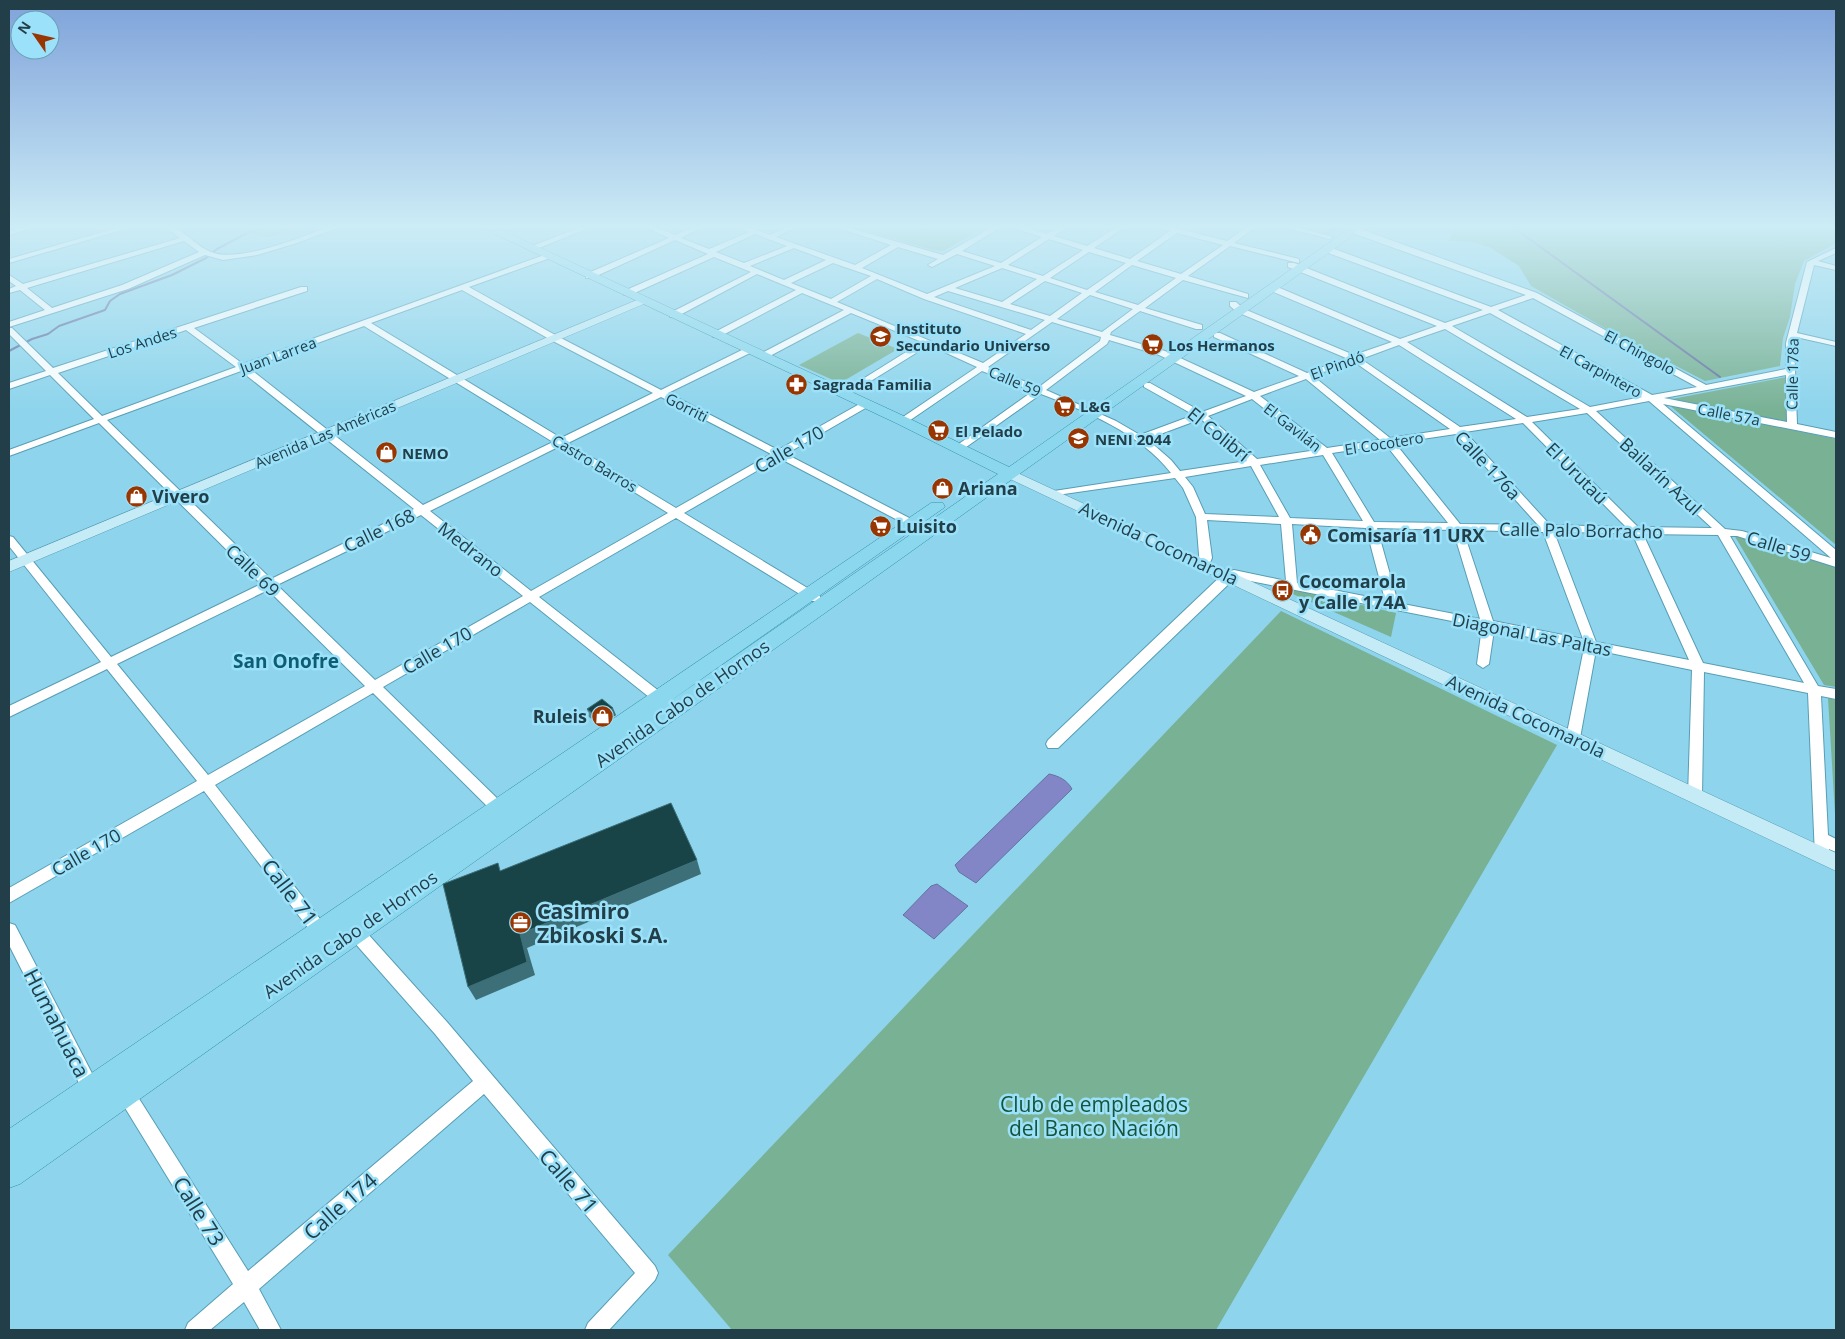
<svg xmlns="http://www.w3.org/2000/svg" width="1845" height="1339" viewBox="0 0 1845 1339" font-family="'Open Sans',sans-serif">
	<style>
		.green { fill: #78b194 }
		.water { fill: #8386c6; stroke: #6671a0 }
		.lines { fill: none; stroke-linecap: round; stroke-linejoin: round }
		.stream { stroke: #6671a0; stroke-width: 2 }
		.minor-casing { stroke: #579eb5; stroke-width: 2 }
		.secondary-casing { stroke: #579eb5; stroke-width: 1 }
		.primary-casing { stroke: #3490ac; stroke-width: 1 }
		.minor { fill: #fff; fill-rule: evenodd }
		.secondary { fill: #c5ebf6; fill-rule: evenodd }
		.primary { fill: #8bd7ed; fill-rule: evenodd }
		.wall { fill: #538c9a }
		.shaded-wall { fill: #3c6f78 }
		.building { fill: #194447; stroke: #3c6f78 }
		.labels { text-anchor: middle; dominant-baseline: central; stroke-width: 5; stroke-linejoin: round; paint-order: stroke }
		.far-poi-label { font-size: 15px; font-weight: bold; fill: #223f49; stroke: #9ae1f9; text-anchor: start }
		.far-street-label { font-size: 15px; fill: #223f49; stroke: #9ae1f9 }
		.street-label { font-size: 18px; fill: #223f49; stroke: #9ae1f9 }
		.poi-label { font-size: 18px; font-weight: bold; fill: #223f49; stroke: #9ae1f9; text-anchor: start }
		.neighbourhood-label { font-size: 19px; font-weight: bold; fill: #0d5e74; stroke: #9ae1f9 }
		.near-street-label { font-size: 21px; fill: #223f49; stroke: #9ae1f9 }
		.near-poi-label { font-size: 21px; font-weight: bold; fill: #223f49; stroke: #9ae1f9; text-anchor: start }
		.near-park-label { font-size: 21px; fill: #17543a; stroke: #9ae1f9 }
	</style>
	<rect width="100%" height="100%" fill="#8dd4ec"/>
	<!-- green -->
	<path class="green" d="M258 225H307L268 237 253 234Z
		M842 225H989L943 251 933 250Z
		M1290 225H1339L1328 235Z
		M1456 225H1836V243L1804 261 1795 284 1790 317 1783 338 1780 366 1705 381 1615 334 1531 286 1519 266 1491 248 1473 242 1449 241Z
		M858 333 898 349 840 383 799 365Z
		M1786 377 1788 424 1667 400Z
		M1668 404 1836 439V545Z
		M1734 535 1836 564V687L1824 685Z
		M1289 588 1396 613 1391 637 1286 591Z
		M1281 611 1557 745 1216 1330H732L668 1255Z
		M1828 698 1836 700V830Z"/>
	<!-- water -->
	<path class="water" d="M1049 774C1059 776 1067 780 1072 789L976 883 959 872 955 865Z
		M937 884 968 906 934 939 903 915 931 886Z"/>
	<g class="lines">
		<!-- stream -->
		<path class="stream" d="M1510 225 1720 377
			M1366 229 1392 225
			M919 230 926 225
			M1326 233 1343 225
			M9 351 32 339 48 334 59 326 105 310 110 301 120 294 172 275 206 258 217 249 247 233 274 225"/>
		<defs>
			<path id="minor" d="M29 225H41L9 235V231Z
				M127 225H139L9 263V259Z
				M163 225C182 225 193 245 211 252 239 264 306 235 334 225H345L297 243 257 255 223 260 205 255 128 289 9 327V322L45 310 20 290 9 293V289L16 286 9 281V275L23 284 180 238ZM184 241 199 252 122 285 52 308 27 288Z
				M586 225H596L534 250 527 248Z
				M641 225H650L675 235 698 225H707L681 238 709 249 749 232 733 225H743L770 235 791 225H800L776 237 855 265 891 245 829 225H839L943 255 996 225H1015L1047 234 1062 225H1070L1054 236 1087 246 1120 225H1128L1094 248 1130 259 1170 231 1152 225H1163L1227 241 1250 225H1258L1234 243 1299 259V263L1230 246 1188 276 1248 294V298L1183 280 1145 308 1202 325V329H1196L1140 311 1111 332 1110 335 1165 351 1254 392 1299 376 1214 337V333H1220L1307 373 1346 358 1237 312 1230 306V302H1236L1244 309 1354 355 1392 342 1269 290V286H1275L1400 339 1437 326 1288 267V263H1294L1445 323 1483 310 1323 251V247H1329L1491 307 1526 295 1355 234 1348 228 1352 226 1537 293 1706 385 1786 369V343L1807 262 1836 248V253L1818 261 1836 266V270L1814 265 1797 333 1836 342V346L1796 337 1794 343 1797 424 1836 432V438L1663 404 1836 550V567L1737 536H1730L1818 686 1836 689V699L1821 696 1828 835 1836 839V852L1829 849 1827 860 1822 862 1817 860 1815 856 1808 693 1704 672 1702 796 1700 800 1695 802 1690 800 1688 796 1692 670 1596 650 1580 738 1578 742H1568L1566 738 1584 648 1494 630 1489 664 1483 668 1477 664 1482 627 1235 578 1058 748H1048L1046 744 1048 740 1224 573 1234 570 1286 581 1281 524 1207 520 1212 558 1208 567H1200L1196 517 1183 488 1175 478 1050 496 1049 494 1054 491 1171 473C1140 433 1086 411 1041 394L962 450H956V446L1033 391 982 371 906 423H900V419L977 367 929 345 845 397 840 394 842 392 922 342 851 313 766 358H760V354L844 310 802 293 719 337H713V333L796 290 757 274 676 317H670V313L751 272 714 257 630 295H624V291L708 254 675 240 592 278H586V274L669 238ZM1004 225 1042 237 1001 263 962 251ZM1177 233 1223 245 1181 274 1137 261ZM755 234 787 246 744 263 716 252ZM1049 239 1083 250 1043 276 1008 265ZM898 247 938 259 928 265 932 267 957 254 995 266 927 294 862 268ZM794 248 826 260 784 280 750 266ZM1089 252 1126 263 1087 290 1050 278ZM833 263 871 276 831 299 791 283ZM1132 265 1176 278 1138 305 1095 292ZM1002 268 1037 279 1002 302 955 288ZM877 279 924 299 1026 334 983 363 837 302ZM1045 281 1082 293 1050 316 1010 304ZM948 291 1045 320 1031 330 934 297ZM1090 295 1133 309 1102 332 1057 319ZM1533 298 1697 387 1652 395 1498 310ZM1490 313 1642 397 1590 407 1452 326ZM1052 322 1101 337 1100 341 1039 387 988 367ZM1445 329 1580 409 1527 417 1407 342ZM1109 340 1159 355 1246 396 1202 412 1150 383H1144V387L1194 415 1140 435 1116 421 1046 390 1107 344ZM1399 345 1516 419 1460 427 1361 359ZM1353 361 1450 429 1390 438 1313 376ZM1786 375 1787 422 1664 398ZM1306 379 1380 440 1327 448 1260 396ZM1252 399 1317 450 1257 459 1208 416ZM1649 401 1831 558 1742 531 1725 529 1596 411ZM1587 413 1712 528 1638 527 1532 422ZM1201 419 1247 461 1180 471 1171 460 1147 439ZM1523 423 1626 527 1550 525 1465 432ZM1456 434 1538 525 1460 524 1395 443ZM1386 445 1448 523 1374 522 1332 453ZM1323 455 1363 521 1290 518 1260 465ZM1251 466 1279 517 1205 514 1193 487 1185 477ZM1292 524 1366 528 1385 600 1297 583ZM1377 528 1453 530 1480 619 1398 603ZM1463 530 1543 532 1583 639 1493 621ZM1554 532 1632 533 1689 660 1596 642ZM1643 534 1718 535 1804 683 1703 663Z
				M1276 225H1288L1333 237 1329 239Z
				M547 254H550V258L469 287 557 336 661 390 746 348H752V352L668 393 778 450 863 402H869V406L786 454 917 522 918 524 917 526H909L779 458 684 513 819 595 821 598 819 601H811L676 518 539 597 664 695 665 698 664 701H654L530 602 383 687 504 805 506 809 504 813 499 815 494 813 373 693 215 785 324 924 330 926 332 931 330 936 321 939 315 937 204 791 9 903V888L197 781 107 669 9 717V706L101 662 9 546V536L13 537 111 657 261 584 99 423 9 456V450L94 419 50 375 9 389V383L46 371 9 334V328H12L53 368 301 287H307V291L194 328 243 364ZM462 290 551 340 653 393 561 438 371 323ZM364 326 553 442 423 505 249 368ZM186 330 236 367 102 416 58 373ZM241 371 414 509 271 579 107 420ZM661 397 771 454 676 508 568 443ZM560 446 668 513 531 591 430 511ZM421 515 523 596 375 680 277 585ZM268 590 365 686 208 775 117 664Z
				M352 921 358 923 447 1022 655 1266 658 1273 655 1280 609 1330H585L588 1323 635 1273 484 1094 259 1289 281 1330H260L244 1302 210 1330H185L188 1323 233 1284 119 1098 116 1092 119 1086 125 1083 131 1086 248 1271 473 1081 435 1034 346 933 344 928 346 923Z
				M9 923 15 925 97 1083 100 1089 97 1095 91 1098 85 1095 9 945Z"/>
			<path id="secondary" d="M642 298 646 299 648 301 646 303 9 572V561Z
				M1009 469 1836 853V871L1004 476 1002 473 1004 470Z"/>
			<path id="primary" d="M476 225H491L908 418 1009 467 1343 233 1348 226 1353 225 1358 228 1351 237 832 608 20 1184 9 1188V1129L931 503H943L945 507 666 704 998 474 898 424Z"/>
		</defs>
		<!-- minor casing -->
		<use href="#minor" class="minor-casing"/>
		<!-- secondary casing -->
		<use href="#secondary" class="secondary-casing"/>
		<!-- primary casing -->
		<use href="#primary" class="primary-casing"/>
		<!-- minor -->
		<use href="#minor" class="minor"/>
		<!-- secondary -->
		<use href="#secondary" class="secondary"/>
		<!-- primary -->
		<use href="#primary" class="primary"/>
	</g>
	<!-- wall -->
	<path class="wall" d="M587 709 616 715 600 725 589 717Z"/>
	<!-- shaded-wall -->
	<path class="shaded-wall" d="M613 708 616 715 600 725 598 718Z
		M697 860 701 874 527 948 535 975 476 1000 468 987 520 934Z"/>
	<!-- building -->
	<path class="building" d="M602 699 613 708 598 718 587 709Z
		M671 803 697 860 520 934 527 962 468 987 443 884 498 863 500 871Z"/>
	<!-- sky -->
	<linearGradient id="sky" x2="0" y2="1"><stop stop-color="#7fa2da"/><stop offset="0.55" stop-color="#ccecf6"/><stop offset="1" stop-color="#ccecf6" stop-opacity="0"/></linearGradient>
	<rect width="1845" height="412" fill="url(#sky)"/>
	<!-- icons -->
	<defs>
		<symbol id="school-disc" viewBox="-11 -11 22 22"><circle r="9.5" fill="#993500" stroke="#9ae1f9"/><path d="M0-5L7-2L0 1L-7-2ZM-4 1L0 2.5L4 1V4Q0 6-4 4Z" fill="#fff"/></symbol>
		<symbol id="supermarket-disc" viewBox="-11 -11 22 22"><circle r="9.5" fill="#993500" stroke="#9ae1f9"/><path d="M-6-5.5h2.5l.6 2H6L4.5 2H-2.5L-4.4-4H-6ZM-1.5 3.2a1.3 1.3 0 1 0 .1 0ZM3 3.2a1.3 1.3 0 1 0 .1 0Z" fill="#fff"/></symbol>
		<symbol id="pharmacy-disc" viewBox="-11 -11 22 22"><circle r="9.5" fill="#993500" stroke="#9ae1f9"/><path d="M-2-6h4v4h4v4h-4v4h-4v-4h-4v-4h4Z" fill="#fff"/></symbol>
		<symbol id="shop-disc" viewBox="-11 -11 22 22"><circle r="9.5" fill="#993500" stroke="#9ae1f9"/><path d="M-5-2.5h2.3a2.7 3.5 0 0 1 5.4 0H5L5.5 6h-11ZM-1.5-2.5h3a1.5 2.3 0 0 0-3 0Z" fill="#fff"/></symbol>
		<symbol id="civic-disc" viewBox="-11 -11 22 22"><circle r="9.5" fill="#993500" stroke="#9ae1f9"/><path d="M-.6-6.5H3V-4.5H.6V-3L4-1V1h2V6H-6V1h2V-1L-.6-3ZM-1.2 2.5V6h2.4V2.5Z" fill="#fff"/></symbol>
		<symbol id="bus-disc" viewBox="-11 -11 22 22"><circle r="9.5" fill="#993500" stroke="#9ae1f9"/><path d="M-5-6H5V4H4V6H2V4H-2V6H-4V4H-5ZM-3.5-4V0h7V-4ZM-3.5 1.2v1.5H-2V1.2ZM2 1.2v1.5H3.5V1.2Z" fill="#fff"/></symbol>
		<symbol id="office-disc" viewBox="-11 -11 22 22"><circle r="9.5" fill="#993500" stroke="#9ae1f9"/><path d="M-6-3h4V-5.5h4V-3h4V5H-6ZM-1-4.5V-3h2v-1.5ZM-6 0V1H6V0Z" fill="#fff"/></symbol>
	</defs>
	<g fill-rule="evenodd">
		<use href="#school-disc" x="868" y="324" width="25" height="25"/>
		<use href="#supermarket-disc" x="1140" y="332" width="25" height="25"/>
		<use href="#pharmacy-disc" x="784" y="372" width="25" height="25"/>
		<use href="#supermarket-disc" x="1052" y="394" width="25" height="25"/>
		<use href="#supermarket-disc" x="926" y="418" width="25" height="25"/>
		<use href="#school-disc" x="1066" y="426" width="25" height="25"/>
		<use href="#shop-disc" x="374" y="440" width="25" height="25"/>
		<use href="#shop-disc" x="930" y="476" width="25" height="25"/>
		<use href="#shop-disc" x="124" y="484" width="25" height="25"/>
		<use href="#supermarket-disc" x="868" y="514" width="25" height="25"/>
		<use href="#civic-disc" x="1298" y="522" width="25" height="25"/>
		<use href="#bus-disc" x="1270" y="578" width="25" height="25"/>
		<use href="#shop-disc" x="590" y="704" width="25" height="25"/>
		<use href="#office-disc" x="508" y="910" width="25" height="25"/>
	</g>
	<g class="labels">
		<!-- far-poi labels -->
		<g class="far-poi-label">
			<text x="896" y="328">Instituto<tspan x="896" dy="17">Secundario Universo</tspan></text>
			<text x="1168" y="345">Los Hermanos</text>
			<text x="813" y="384">Sagrada Familia</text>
			<text x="1080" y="406">L&amp;G</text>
			<text x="955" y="431">El Pelado</text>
			<text x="1095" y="439">NENI 2044</text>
			<text x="402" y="453">NEMO</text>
		</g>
		<!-- far-street labels -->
		<g class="far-street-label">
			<text transform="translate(142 342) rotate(-18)">Los Andes</text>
			<text transform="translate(1640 352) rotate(28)">El Chingolo</text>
			<text transform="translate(278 355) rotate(-20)">Juan Larrea</text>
			<text transform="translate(1337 365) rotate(-20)">El Pindó</text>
			<text transform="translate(1601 371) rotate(29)">El Carpintero</text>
			<text transform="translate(1792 374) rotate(-89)">Calle 178a</text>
			<text transform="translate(1015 381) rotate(23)">Calle 59</text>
			<text transform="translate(687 407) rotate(27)">Gorriti</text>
			<text transform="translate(1729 414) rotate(11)">Calle 57a</text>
			<text transform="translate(1293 427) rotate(38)">El Gavilán</text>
			<text transform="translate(325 434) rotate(-23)">Avenida Las Américas</text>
			<text transform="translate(1384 443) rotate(-9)">El Cocotero</text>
			<text transform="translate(595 463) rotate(31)">Castro Barros</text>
		</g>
		<!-- street labels -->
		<g class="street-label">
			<text transform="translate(1219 434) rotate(39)">El Colibrí</text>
			<text transform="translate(789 449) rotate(-30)">Calle 170</text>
			<text transform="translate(1488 465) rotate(47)">Calle 176a</text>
			<text transform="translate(1577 473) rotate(45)">El Urutaú</text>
			<text transform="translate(1661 476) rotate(43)">Bailarín Azul</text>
			<text transform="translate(379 530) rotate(-26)">Calle 168</text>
			<text transform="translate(1581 530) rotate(1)">Calle Palo Borracho</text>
			<text transform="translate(1159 543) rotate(25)">Avenida Cocomarola</text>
			<text transform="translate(1779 546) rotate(17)">Calle 59</text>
			<text transform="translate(471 549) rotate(38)">Medrano</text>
			<text transform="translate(253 570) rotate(44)">Calle 69</text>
			<text transform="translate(1532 634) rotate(11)">Diagonal Las Paltas</text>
			<text transform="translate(437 650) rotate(-30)">Calle 170</text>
			<text transform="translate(682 703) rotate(-35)">Avenida Cabo de Hornos</text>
			<text transform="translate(1526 716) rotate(25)">Avenida Cocomarola</text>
			<text transform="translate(86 852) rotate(-30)">Calle 170</text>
			<text transform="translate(350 934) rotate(-35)">Avenida Cabo de Hornos</text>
		</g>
		<!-- poi labels -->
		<g class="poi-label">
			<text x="958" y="488">Ariana</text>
			<text x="152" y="496">Vivero</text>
			<text x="896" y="526">Luisito</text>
			<text x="1327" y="535">Comisaría 11 URX</text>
			<text x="1299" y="581">Cocomarola<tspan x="1299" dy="21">y Calle 174A</tspan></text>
			<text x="587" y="716" text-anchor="end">Ruleis</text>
		</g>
		<!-- neighbourhood labels -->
		<g class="neighbourhood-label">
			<text x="286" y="661">San Onofre</text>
		</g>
		<!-- near-street labels -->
		<g class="near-street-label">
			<text transform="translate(290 892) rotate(53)">Calle 71</text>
			<text transform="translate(57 1023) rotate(63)">Humahuaca</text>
			<text transform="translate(569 1181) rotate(49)">Calle 71</text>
			<text transform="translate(340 1206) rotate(-41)">Calle 174</text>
			<text transform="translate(199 1211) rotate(58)">Calle 73</text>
		</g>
		<!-- near-poi labels -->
		<g class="near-poi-label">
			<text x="537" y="911">Casimiro<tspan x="537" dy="24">Zbikoski S.A.</tspan></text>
		</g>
		<!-- near-park labels -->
		<g class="near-park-label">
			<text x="1094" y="1104">Club de empleados<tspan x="1094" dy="24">del Banco Nación</tspan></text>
		</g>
	</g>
	<!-- border -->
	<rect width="1845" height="1339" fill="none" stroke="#223f49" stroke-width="20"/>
	<!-- north arrow -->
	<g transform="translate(35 35) rotate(304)"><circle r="24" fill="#9ae1f9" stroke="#6aa0b3"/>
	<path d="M0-4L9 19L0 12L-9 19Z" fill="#993500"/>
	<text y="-8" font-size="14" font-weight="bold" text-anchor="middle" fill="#223f49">N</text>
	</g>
</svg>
